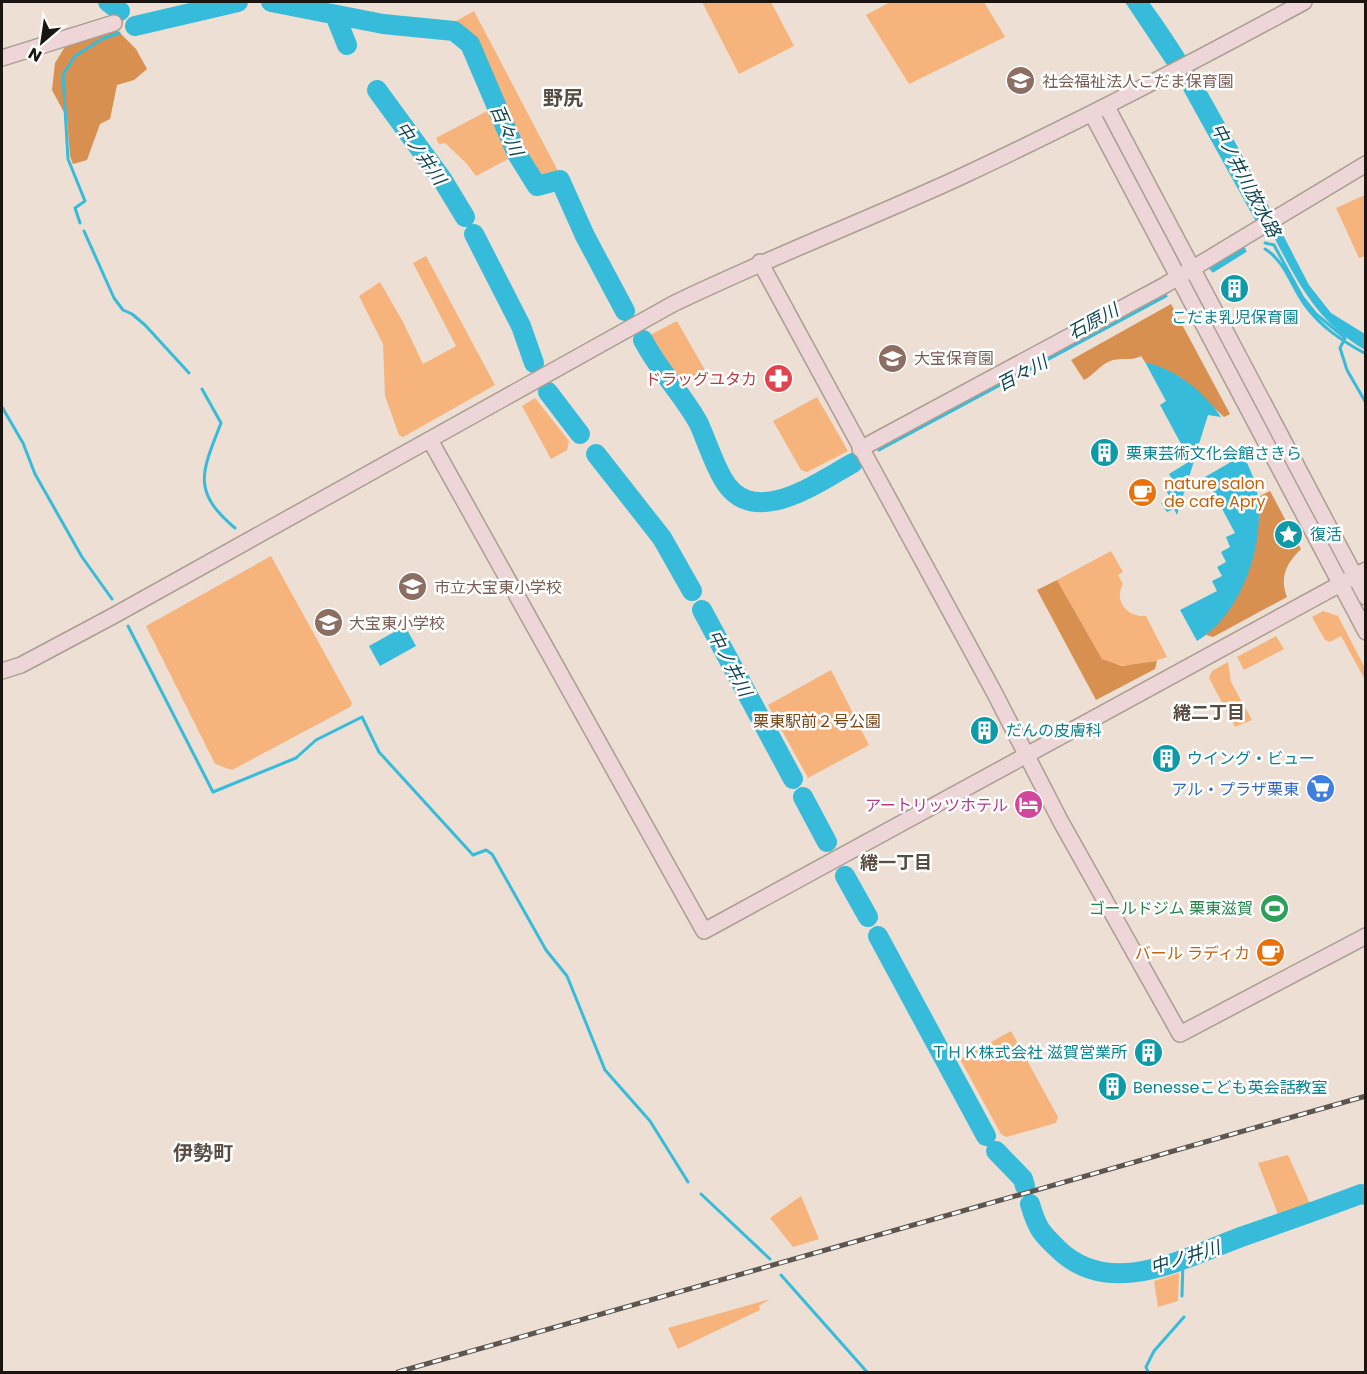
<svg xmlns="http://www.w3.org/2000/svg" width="1367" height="1374" viewBox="0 0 1367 1374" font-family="Poppins,'Noto Sans JP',sans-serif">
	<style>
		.green { fill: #f6b47c }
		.forest { fill: #d89050 }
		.water { fill: #37bbdb }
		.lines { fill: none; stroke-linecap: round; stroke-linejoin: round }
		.stream { stroke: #37bbdb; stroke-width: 3 }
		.river { stroke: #37bbdb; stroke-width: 20 }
		.secondary-casing { stroke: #aa9d92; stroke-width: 18 }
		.secondary { stroke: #eed6d8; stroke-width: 15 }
		.rail-casing { stroke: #5d554e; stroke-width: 5 }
		.rail { stroke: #fff; stroke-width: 3; stroke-dasharray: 9; stroke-linecap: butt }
		.labels { text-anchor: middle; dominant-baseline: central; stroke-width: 5; stroke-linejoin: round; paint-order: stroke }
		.education-label { font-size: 16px; fill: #785e54; stroke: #fff; text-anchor: start }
		.culture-label { font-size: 16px; fill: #0d838f; stroke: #fff; text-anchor: start }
		.health-label { font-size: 16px; fill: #be3a42; stroke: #fff; text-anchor: end }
		.food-label { font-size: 16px; fill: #c56008; stroke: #fff; text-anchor: start }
		.park-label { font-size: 16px; fill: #784819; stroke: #fff }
		.shop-label { font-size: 16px; fill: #366cbe; stroke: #fff; text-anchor: end }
		.hotel-label { font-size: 16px; fill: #b23c85; stroke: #fff; text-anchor: end }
		.leisure-label { font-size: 16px; fill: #27864d; stroke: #fff; text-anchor: end }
		.water-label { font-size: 18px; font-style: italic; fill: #104755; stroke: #fff }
		.neighbourhood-label { font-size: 18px; font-weight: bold; fill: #594d43; stroke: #fff }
		.quarter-label { font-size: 20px; font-weight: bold; fill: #594d43; stroke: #fff }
	</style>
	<rect width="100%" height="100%" fill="#eddfd3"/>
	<!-- green -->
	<path class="green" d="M702 2H771L794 46 739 74Z
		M890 2H984L1005 37 909 84 866 15Z
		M474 11 558 171 568 177 565 180 559 177 539 182 519 149 473 43 463 32 449 25Z
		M489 110 512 157 476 176 467 164 445 143 439 144 436 138Z
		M1365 195V256L1359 258 1336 208Z
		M426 256 495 385 403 437 399 435 385 396 383 344 359 296 380 282 403 322 423 364 456 346 413 263Z
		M677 321 706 372 681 386 663 360 650 335Z
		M817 397 848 451 807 472 801 470 773 421Z
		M535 398 569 441 567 450 551 459 522 406Z
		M1111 551 1123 572 1118 575 1123 584C1113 601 1128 618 1146 616L1167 657C1146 665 1123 670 1102 659L1057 580Z
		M271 556 352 703 350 707 232 770 215 764 146 626Z
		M1323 611 1338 616 1365 668V680L1341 636 1330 642 1325 640 1312 617Z
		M1276 636 1284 649 1244 670 1237 657Z
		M1228 662 1231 682 1252 720 1235 727 1209 678 1212 671Z
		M831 670 869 745 808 778 768 705Z
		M1011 1031 1058 1117 1056 1123 1006 1137 1001 1134 960 1059Z
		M1288 1155 1311 1206 1279 1217 1258 1163Z
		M801 1196 819 1239 793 1247 770 1218Z
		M1179 1273 1178 1301 1158 1307 1154 1281Z
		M770 1299 759 1306 760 1310 678 1349 668 1328Z"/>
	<!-- forest -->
	<path class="forest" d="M117 30 136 49 147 69 134 80 117 85 110 119 100 124 87 160 73 164 70 156 67 118 52 90 55 63 66 45Z
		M1171 304 1230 414 1224 417 1180 377 1145 362 1141 356C1130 362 1120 356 1108 362 1099 366 1093 376 1084 380L1071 360Z
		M1270 491 1301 549C1287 563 1279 576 1287 597L1213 637 1206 635 1238 593 1259 519 1258 497Z
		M1057 580 1102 659 1122 666 1157 661 1155 669 1096 700 1037 590Z"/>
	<!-- water -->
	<path class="water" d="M1125 2H1149C1213 89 1259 190 1309 285L1331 313 1365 334V350C1317 321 1299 285 1274 237L1264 234 1254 218 1181 86Z
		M1145 362C1176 370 1203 390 1221 417L1208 415 1198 447 1186 453 1160 405 1166 401Z
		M1243 455C1250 469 1257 483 1258 498 1264 548 1241 614 1197 641L1180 610 1217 591 1212 581 1222 576 1217 567 1226 562 1221 552 1230 547 1226 537 1235 533 1205 477Z
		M1195 458 1177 515 1174 509 1167 512 1161 503 1170 498 1165 488 1174 483 1169 474Z
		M405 626 416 646 380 666 369 646Z"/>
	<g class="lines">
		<!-- stream -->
		<path class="stream" d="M80 223 75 208 85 201 68 159 63 75 75 56 102 39 119 33
			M84 231 114 298 123 310 132 314 145 325 189 373
			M1265 243 1274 245 1303 298 1316 314 1345 338 1340 348 1347 370 1366 403
			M1265 249C1285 261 1291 286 1305 305 1321 327 1342 341 1366 354
			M1211 269 1244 249
			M1213 271 1245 251
			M202 389 221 423C202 472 191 491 235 528
			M2 407 23 443 35 474 82 557 112 599
			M879 450 1166 296
			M128 626 213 792 296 758 316 740 362 717 379 752 473 855 486 850 492 854 546 950 567 976 605 1070 650 1121 688 1182
			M701 1194 770 1259
			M781 1275 867 1372
			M1182 1296 1183 1260
			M1148 1372 1146 1367 1154 1351 1184 1317"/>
		<!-- river -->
		<path class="river" d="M108 2 120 11
			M271 2 383 24 454 31 470 44 517 154 537 186 560 180 585 236 625 311
			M335 15 347 45
			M135 26 238 2
			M377 90 442 179 465 217
			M474 234 521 326 534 363
			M643 340C659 371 684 396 699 424 707 442 713 462 723 479 753 531 818 482 853 463
			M548 392 580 434
			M596 454 662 538 692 591
			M702 610 793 779
			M803 797 827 842
			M845 876 868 917
			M878 936 986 1136
			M996 1151 1023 1179 1025 1186
			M1030 1204C1037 1228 1041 1233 1058 1249 1110 1300 1184 1258 1241 1237 1281 1223 1321 1209 1361 1194L1366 1195"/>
		<defs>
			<path id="secondary" d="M2 58 114 23
				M1107 107 1366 597
				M1092 114 1366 632
				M760 262 994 692 1061 822 1180 1034 1366 936
				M430 440 704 931 1366 570
				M860 449 1165 285 1366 164
				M2 671 21 665 113 616 673 304C766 259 862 222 956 179 1074 124 1190 64 1304 2"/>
		</defs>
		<!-- secondary casing -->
		<use href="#secondary" class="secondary-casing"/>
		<!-- secondary -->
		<use href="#secondary" class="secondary"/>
		<defs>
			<path id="rail" d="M398 1372 1366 1096"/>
		</defs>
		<!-- rail casing -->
		<use href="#rail" class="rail-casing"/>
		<!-- rail -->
		<use href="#rail" class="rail"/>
	</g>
	<!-- icons -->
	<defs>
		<symbol id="school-disc" viewBox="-11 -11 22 22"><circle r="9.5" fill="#8d6e63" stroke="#fff"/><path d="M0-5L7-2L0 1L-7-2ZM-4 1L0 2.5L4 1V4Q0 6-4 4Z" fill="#fff"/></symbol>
		<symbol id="building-disc" viewBox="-11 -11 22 22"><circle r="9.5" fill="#0f9aa8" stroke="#fff"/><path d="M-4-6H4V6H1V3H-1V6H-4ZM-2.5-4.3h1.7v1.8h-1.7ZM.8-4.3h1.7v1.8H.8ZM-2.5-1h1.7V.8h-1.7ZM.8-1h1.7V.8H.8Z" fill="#fff"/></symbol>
		<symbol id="pharmacy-disc" viewBox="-11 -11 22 22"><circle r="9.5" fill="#e0444e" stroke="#fff"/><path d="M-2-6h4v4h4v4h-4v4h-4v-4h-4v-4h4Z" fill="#fff"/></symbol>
		<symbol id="cafe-disc" viewBox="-11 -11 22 22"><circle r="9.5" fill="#e8710a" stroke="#fff"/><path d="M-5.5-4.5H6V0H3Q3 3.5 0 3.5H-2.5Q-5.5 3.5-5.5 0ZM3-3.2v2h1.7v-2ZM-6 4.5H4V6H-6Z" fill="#fff"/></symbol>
		<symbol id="sight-disc" viewBox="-11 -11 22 22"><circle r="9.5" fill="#0f9aa8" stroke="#fff"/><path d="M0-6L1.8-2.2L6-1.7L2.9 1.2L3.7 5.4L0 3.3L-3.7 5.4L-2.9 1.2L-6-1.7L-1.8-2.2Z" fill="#fff"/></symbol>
		<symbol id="supermarket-disc" viewBox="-11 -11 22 22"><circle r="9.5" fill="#3f7fe0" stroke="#fff"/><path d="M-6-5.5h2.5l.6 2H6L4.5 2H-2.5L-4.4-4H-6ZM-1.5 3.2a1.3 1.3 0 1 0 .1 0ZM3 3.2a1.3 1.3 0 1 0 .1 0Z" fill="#fff"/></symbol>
		<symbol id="hotel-disc" viewBox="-11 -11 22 22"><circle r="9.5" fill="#d1479c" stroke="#fff"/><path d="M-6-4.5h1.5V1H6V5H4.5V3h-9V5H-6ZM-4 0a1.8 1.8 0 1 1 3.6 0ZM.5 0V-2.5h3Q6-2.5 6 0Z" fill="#fff"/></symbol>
		<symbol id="stadium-disc" viewBox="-11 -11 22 22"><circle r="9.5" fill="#2e9e5b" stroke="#fff"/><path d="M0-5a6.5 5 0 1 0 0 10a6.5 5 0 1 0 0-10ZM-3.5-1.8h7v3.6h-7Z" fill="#fff"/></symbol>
	</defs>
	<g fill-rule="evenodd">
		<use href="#school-disc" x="1004" y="64" width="33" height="33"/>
		<use href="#building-disc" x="1218" y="272" width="33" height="33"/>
		<use href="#school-disc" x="876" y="342" width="33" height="33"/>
		<use href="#pharmacy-disc" x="762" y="362" width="33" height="33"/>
		<use href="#building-disc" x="1088" y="436" width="33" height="33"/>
		<use href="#cafe-disc" x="1126" y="476" width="33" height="33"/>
		<use href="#sight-disc" x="1272" y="518" width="33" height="33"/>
		<use href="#school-disc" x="396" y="570" width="33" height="33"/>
		<use href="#school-disc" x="312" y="606" width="33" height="33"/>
		<use href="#building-disc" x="968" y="714" width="33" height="33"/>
		<use href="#building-disc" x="1150" y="742" width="33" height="33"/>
		<use href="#supermarket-disc" x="1304" y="772" width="33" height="33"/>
		<use href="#hotel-disc" x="1012" y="788" width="33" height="33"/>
		<use href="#stadium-disc" x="1258" y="892" width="33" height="33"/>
		<use href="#cafe-disc" x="1254" y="936" width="33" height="33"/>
		<use href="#building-disc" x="1132" y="1036" width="33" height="33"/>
		<use href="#building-disc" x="1096" y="1070" width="33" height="33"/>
	</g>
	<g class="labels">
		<!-- education labels -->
		<g class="education-label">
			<text x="1042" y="81">社会福祉法人こだま保育園</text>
			<text x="914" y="358">大宝保育園</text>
			<text x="434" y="587">市立大宝東小学校</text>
			<text x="349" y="623">大宝東小学校</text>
		</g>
		<!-- culture labels -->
		<g class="culture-label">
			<text x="1235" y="317" text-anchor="middle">こだま乳児保育園</text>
			<text x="1126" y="453">栗東芸術文化会館さきら</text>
			<text x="1310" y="534">復活</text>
			<text x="1006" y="730">だんの皮膚科</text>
			<text x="1187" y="758">ウイング・ビュー</text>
			<text x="1127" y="1052" text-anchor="end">ＴＨＫ株式会社 滋賀営業所</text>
			<text x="1133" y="1087">Benesseこども英会話教室</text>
		</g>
		<!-- health labels -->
		<g class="health-label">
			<text x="757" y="379">ドラッグユタカ</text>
		</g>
		<!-- food labels -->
		<g class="food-label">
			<text x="1164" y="483">nature salon<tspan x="1164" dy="18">de cafe Apry</tspan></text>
			<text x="1250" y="953" text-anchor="end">バール ラディカ</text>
		</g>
		<!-- park labels -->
		<g class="park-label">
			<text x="817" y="721">栗東駅前２号公園</text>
		</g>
		<!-- shop labels -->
		<g class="shop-label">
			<text x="1299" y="789">アル・プラザ栗東</text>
		</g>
		<!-- hotel labels -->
		<g class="hotel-label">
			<text x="1008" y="805">アートリッツホテル</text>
		</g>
		<!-- leisure labels -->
		<g class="leisure-label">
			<text x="1253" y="908">ゴールドジム 栗東滋賀</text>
		</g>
		<!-- water labels -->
		<g class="water-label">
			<text transform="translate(507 130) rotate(66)">百々川</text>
			<text transform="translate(421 153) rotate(55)">中ノ井川</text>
			<text transform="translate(1246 180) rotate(62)">中ノ井川放水路</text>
			<text transform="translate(1093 321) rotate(-28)">石原川</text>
			<text transform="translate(1022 373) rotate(-28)">百々川</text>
			<text transform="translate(730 663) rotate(62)">中ノ井川</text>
			<text transform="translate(1185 1257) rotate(-17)">中ノ井川</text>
		</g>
		<!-- neighbourhood labels -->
		<g class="neighbourhood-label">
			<text x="1209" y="712">綣二丁目</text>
			<text x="896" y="862">綣一丁目</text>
		</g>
		<!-- quarter labels -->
		<g class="quarter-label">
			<text x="563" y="98">野尻</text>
			<text x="203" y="1153">伊勢町</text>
		</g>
	</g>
	<!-- border -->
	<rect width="1367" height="1374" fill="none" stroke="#1a1511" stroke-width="6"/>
	<!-- north arrow -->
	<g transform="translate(42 42) rotate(209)" stroke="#ffffff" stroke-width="4.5" paint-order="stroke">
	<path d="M0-4.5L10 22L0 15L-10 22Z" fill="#1a1511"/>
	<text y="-9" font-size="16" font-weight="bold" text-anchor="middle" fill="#1a1511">N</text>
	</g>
</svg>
